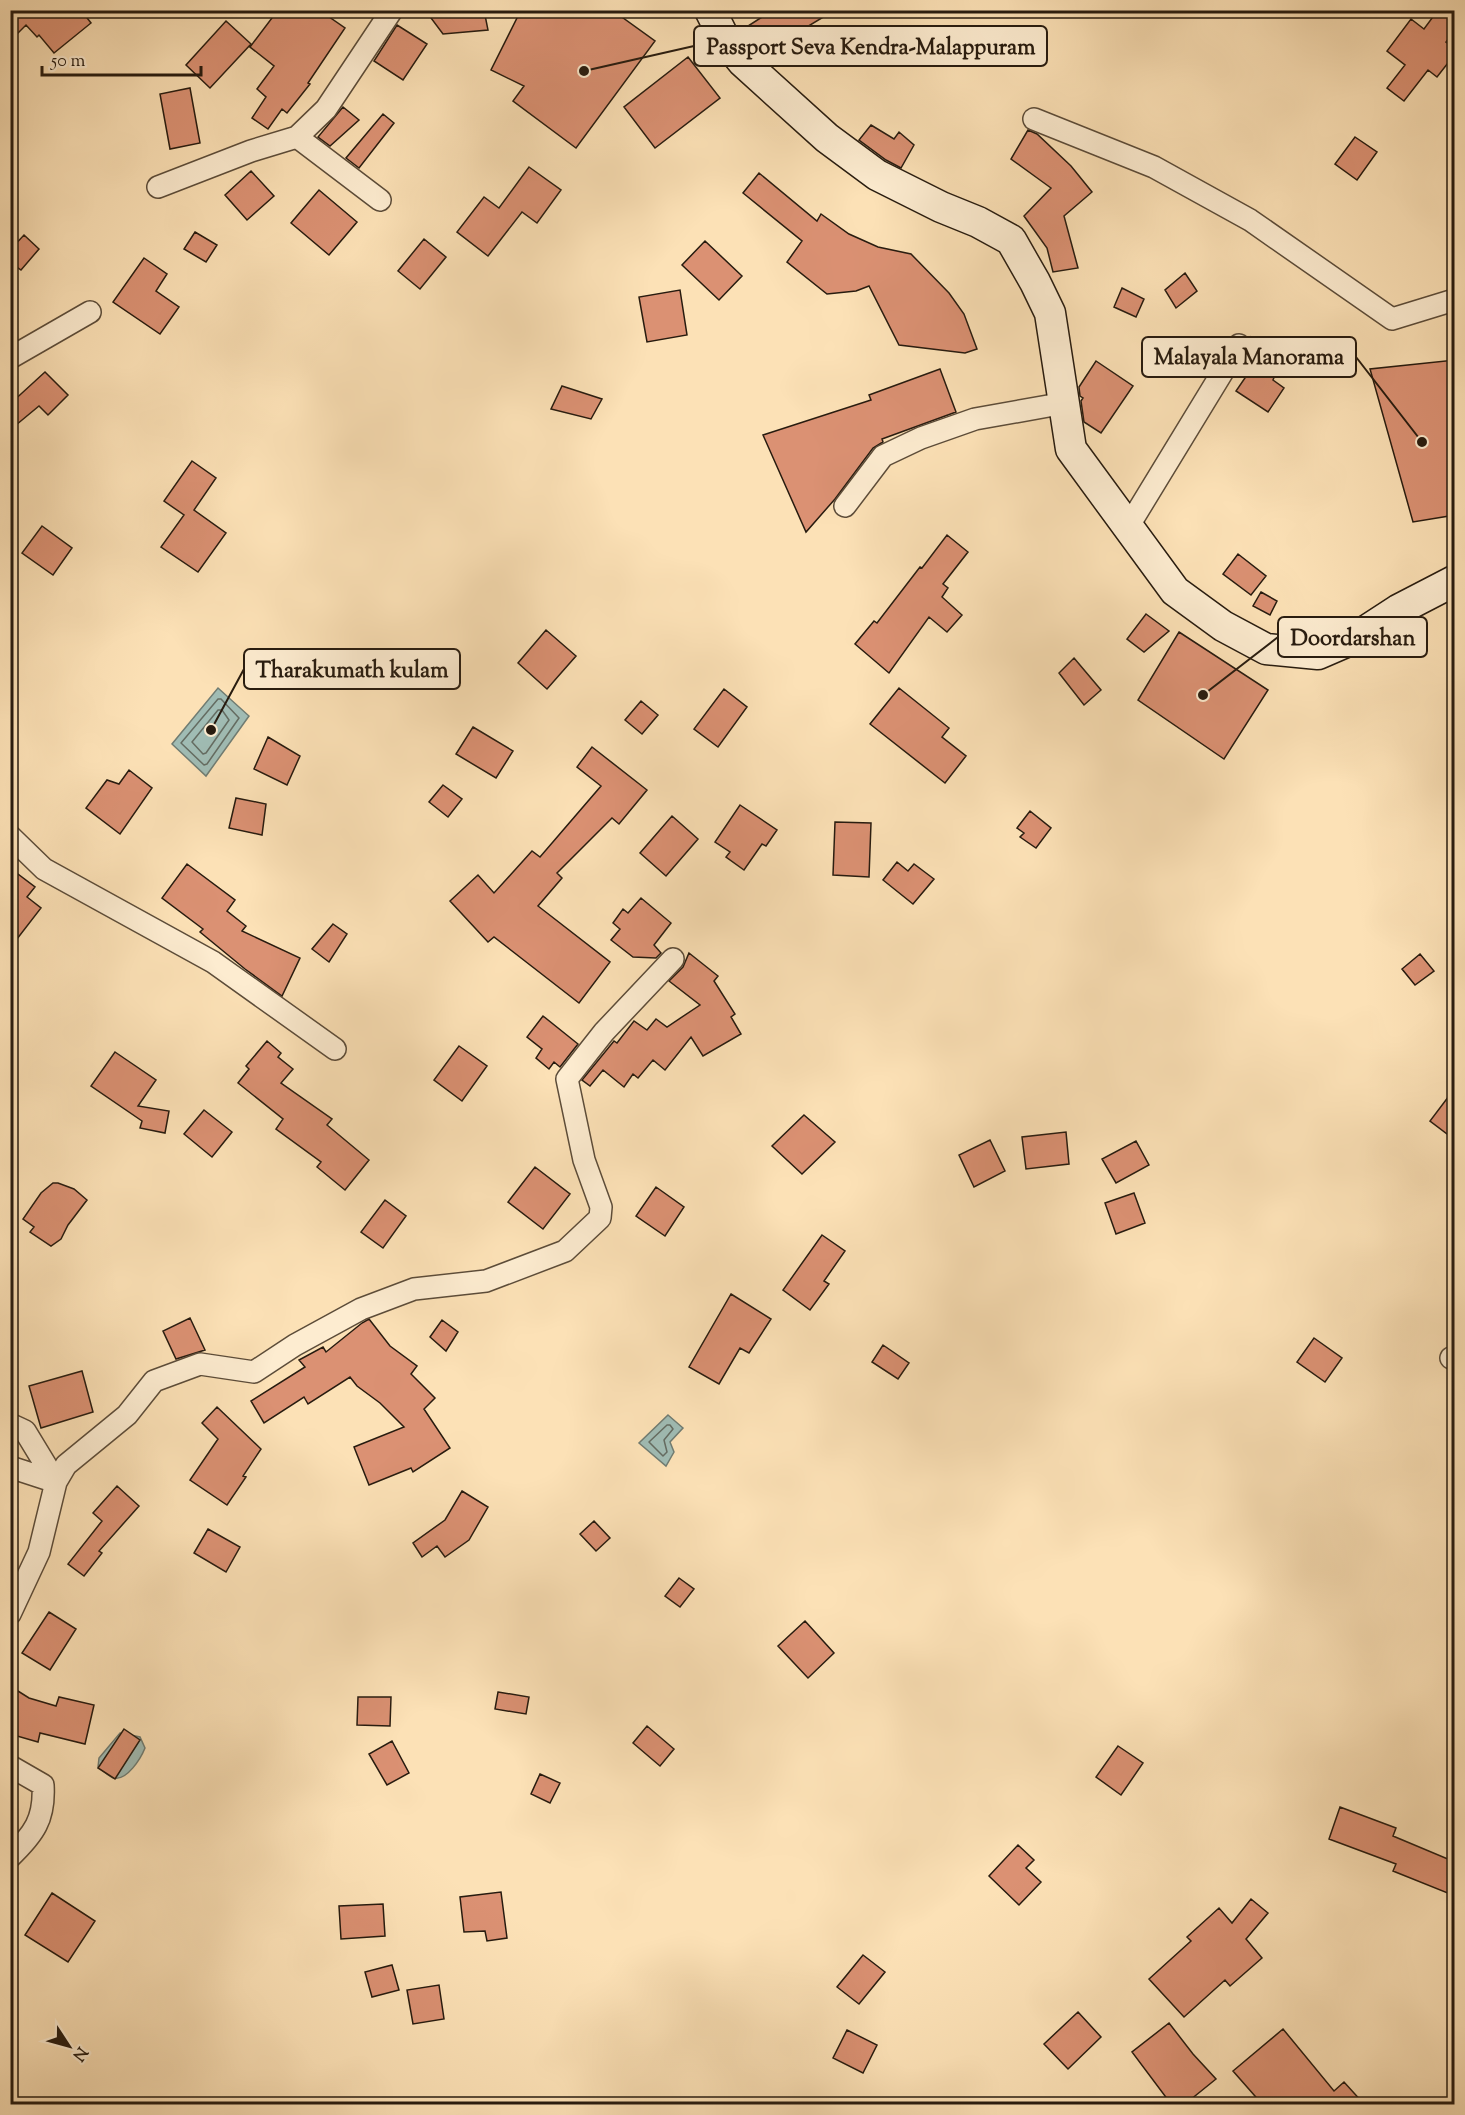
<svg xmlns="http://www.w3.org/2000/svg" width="1465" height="2115" viewBox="0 0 1465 2115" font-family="'Sorts Mill Goudy',serif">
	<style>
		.water { fill: #a0bcb4; stroke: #707c72; stroke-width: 1.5 }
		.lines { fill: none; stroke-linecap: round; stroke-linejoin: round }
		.shore { stroke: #646c62; stroke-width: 1.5 }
		.building { fill: #db9173; stroke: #271b0f; stroke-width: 1.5 }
		.street-casing { stroke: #5c4c39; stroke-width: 24 }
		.secondary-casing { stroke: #271b0f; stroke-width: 33 }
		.street { stroke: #fdecd0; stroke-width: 21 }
		.secondary { stroke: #fdecd0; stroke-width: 30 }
		.leader { fill: none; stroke: #271b0f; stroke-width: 2 }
		.callout-dot { fill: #271b0f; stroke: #fdecd0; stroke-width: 2 }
		.callout { fill: #fdecd0; stroke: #271b0f; stroke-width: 2 }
		.callout-label { font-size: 22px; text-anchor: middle; font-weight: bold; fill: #271b0f }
	</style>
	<rect width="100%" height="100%" fill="#fce1b6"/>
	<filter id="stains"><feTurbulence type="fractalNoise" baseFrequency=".00333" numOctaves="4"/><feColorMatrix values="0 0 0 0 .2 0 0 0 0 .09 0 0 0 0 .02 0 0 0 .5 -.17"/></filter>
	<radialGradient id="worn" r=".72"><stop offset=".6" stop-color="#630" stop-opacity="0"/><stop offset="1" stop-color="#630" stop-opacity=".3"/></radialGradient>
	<!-- water -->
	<path class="water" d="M218 688 249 716 206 776 172 744Z
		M668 1415 683 1428 670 1442 674 1452 666 1466 639 1443Z
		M120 1733 140 1737 145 1748C141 1758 127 1781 114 1778 109 1777 103 1770 98 1767L99 1758Z"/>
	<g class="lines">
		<!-- shore -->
		<path class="shore" d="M218 699H221L239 718 207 764 204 765 181 743Z
			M218 710H222L229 720 206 753 203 754 192 742Z
			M667 1425H670L673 1429 664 1440 667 1452 663 1456 649 1442Z"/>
	</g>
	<!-- building -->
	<path class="building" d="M12 10H81L91 23 54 53 39 35 37 37 26 25 10 41V17L15 13Z
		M278 10H319L345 28 308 83 310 84 287 113 282 109 268 129 252 118 266 97 257 89 274 66 250 47Z
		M425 10H484L488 30 443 34Z
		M521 10H612L655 41 576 148 513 101 524 86 491 70Z
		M773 10H835L764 53 748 26Z
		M1438 10H1455V30L1446 42 1455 49V54L1437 77 1428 70 1404 101 1387 88 1405 65 1387 51 1411 19 1424 29Z
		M226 21 251 44 210 88 186 65Z
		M397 25 427 44 403 80 374 61Z
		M688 57 720 98 655 148 624 107Z
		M190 88 200 143 170 149 160 94Z
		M343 107 359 120 330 146 318 137Z
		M383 114 394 123 359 168 346 158Z
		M871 125 894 139 899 132 914 145 901 168 886 160 859 140Z
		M1028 130 1037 134 1071 166 1092 192 1064 216 1078 268 1053 272 1047 248 1024 216 1051 188 1011 159Z
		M1355 137 1377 152 1357 180 1335 164Z
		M529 167 561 190 537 223 522 212 488 256 457 232 484 197 499 208Z
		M251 171 274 196 247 220 225 195Z
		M759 173 817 221 821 214 849 234 878 247 911 254 949 293 964 314 977 349 965 353 899 345 869 286 856 291 827 294 787 262 802 241 743 193Z
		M319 190 357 222 329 255 291 223Z
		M195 232 217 245 206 262 184 249Z
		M24 235 39 249 21 270 10 262V250Z
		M424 239 446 257 420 289 398 271Z
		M705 241 742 276 719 300 682 265Z
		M144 258 167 274 156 291 179 307 160 334 113 302Z
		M1185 273 1197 291 1176 308 1165 290Z
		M1122 288 1144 299 1136 317 1114 307Z
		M680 290 687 335 647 342 639 297Z
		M1251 337 1285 350 1273 380 1284 388 1268 412 1236 391 1258 359 1248 355 1252 346Z
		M1455 360V515L1413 522 1370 369Z
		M1096 361 1133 386 1101 433 1084 422 1081 401 1083 398 1080 396 1079 387Z
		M940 369 956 412 882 439 883 442 873 448 835 499 806 532 763 435 871 400 869 395Z
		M45 372 68 395 48 415 39 406 10 430V404Z
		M562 386 602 399 591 419 551 409Z
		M192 461 216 478 194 510 226 533 198 572 161 547 184 515 164 501Z
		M42 526 72 548 53 575 22 553Z
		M947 535 968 552 943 584 948 588 942 597 962 615 947 632 929 617 889 673 855 644 874 621 877 623 920 567 922 568Z
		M1238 554 1266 576 1251 595 1223 574Z
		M1261 592 1277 601 1270 615 1253 606Z
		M1146 614 1169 631 1144 652 1127 639Z
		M546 630 576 656 547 689 518 663Z
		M1179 632 1268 690 1224 759 1138 700Z
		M1074 658 1101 690 1084 705 1059 673Z
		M899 688 949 728 942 737 966 756 945 783 870 724Z
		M724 689 747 707 718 747 694 729Z
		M641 701 658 715 642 734 625 720Z
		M473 727 513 751 496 778 456 754Z
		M268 737 300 756 287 785 254 769Z
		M592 747 647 790 619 824 612 818 557 873 562 878 538 906 610 962 579 1003 494 937 488 942 450 901 478 875 494 893 532 851 540 857 601 786 577 767Z
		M129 770 152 788 120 834 86 808 107 780 119 784Z
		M443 785 462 799 448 817 429 802Z
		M236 798 266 804 262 835 229 828Z
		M740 805 777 830 766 846 762 844 744 870 726 857 730 852 715 842Z
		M1030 811 1051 828 1036 848 1020 837 1024 833 1017 828Z
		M672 816 698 839 666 876 640 853Z
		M835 822 871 823 869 877 833 875Z
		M897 862 908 871 914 864 934 879 913 904 883 880Z
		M187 864 235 900 227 911 246 926 242 931 300 958 282 996 245 969 200 932 203 929 162 898Z
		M10 868 35 887 27 897 41 908 10 948Z
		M641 898 671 923 654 945 661 953 656 958 633 957 611 940 620 929 613 923 623 909 628 913Z
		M333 924 347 934 329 962 312 949Z
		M689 953 718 976 714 981 735 1014 731 1017 741 1034 703 1056 691 1037 665 1070 653 1060 638 1078 633 1074 624 1087 603 1070 590 1086 582 1080 614 1041 617 1043 634 1021 647 1030 656 1019 667 1027 700 1005 669 981 683 967Z
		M1420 954 1434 971 1415 985 1402 969Z
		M543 1016 578 1044 560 1067 554 1062 549 1069 536 1058 542 1049 527 1037Z
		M267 1041 281 1053 278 1057 293 1069 281 1083 332 1119 327 1125 369 1160 345 1190 317 1167 321 1162 276 1129 283 1119 238 1083 249 1069 246 1066Z
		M459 1046 487 1066 462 1101 434 1080Z
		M115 1052 156 1080 138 1106 169 1111 165 1133 140 1128 142 1121 91 1086Z
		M1455 1088V1140L1430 1121Z
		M204 1110 232 1132 212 1157 184 1134Z
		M804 1115 835 1142 802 1174 772 1146Z
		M1066 1132 1069 1164 1026 1169 1022 1137Z
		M990 1140 1005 1171 974 1187 959 1155Z
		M1136 1141 1149 1165 1116 1183 1102 1159Z
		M535 1167 570 1194 543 1229 508 1202Z
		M53 1183H58L74 1189 87 1200 68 1225 61 1239 51 1246 30 1232 34 1227 23 1219 41 1193Z
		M656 1187 684 1207 665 1236 636 1216Z
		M1134 1193 1145 1223 1116 1234 1105 1203Z
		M385 1200 406 1216 383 1248 361 1232Z
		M822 1235 845 1251 824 1281 829 1284 810 1310 783 1290Z
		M731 1294 771 1319 749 1353 740 1348 719 1384 689 1367Z
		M190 1318 205 1350 176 1359 163 1331Z
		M369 1319 390 1346 417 1366 411 1374 435 1398 424 1409 450 1448 413 1472 411 1468 369 1485 354 1447 404 1427 380 1403 357 1386 350 1377 308 1404 304 1397 264 1423 251 1401 305 1367 299 1360 323 1347 326 1352 362 1323Z
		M442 1320 458 1332 446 1351 430 1337Z
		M1314 1338 1342 1358 1325 1382 1297 1362Z
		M883 1345 909 1363 898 1379 872 1362Z
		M82 1371 93 1412 41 1428 29 1386Z
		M217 1407 261 1449 243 1476 246 1477 227 1505 190 1480 218 1439 202 1423Z
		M117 1486 139 1506 99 1551 102 1553 84 1576 68 1564 102 1521 93 1513Z
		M462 1491 488 1507 469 1540 445 1557 437 1546 422 1557 413 1543 445 1520Z
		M594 1521 610 1538 596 1551 580 1534Z
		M208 1529 240 1547 226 1572 194 1553Z
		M679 1578 694 1589 680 1607 665 1596Z
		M49 1612 76 1629 50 1670 22 1653Z
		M805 1621 834 1653 808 1678 778 1646Z
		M10 1686 29 1698 56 1706 59 1697 94 1705 85 1744 40 1733 38 1742 10 1734Z
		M498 1692 529 1697 526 1714 495 1709Z
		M358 1697H391L390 1726 357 1725Z
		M647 1726 674 1749 660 1766 633 1743Z
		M124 1729 140 1740 115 1779 98 1768Z
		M392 1741 409 1773 387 1785 369 1754Z
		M1118 1746 1143 1763 1121 1795 1096 1777Z
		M540 1774 560 1783 550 1803 531 1794Z
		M1340 1807 1396 1828 1393 1836 1455 1862V1896L1393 1871 1396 1864 1329 1839Z
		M1018 1845 1034 1860 1026 1868 1041 1882 1019 1905 989 1876Z
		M501 1892 507 1938 487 1941 485 1931 464 1932 460 1897Z
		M52 1893 95 1921 68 1962 25 1935Z
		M1251 1899 1268 1913 1246 1939 1262 1958 1230 1986 1225 1980 1184 2017 1149 1979 1191 1941 1187 1937 1219 1908 1232 1923Z
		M383 1904 385 1936 341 1939 339 1906Z
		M863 1955 885 1972 859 2004 837 1987Z
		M392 1965 399 1990 372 1997 365 1972Z
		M439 1985 444 2019 413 2024 407 1990Z
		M1078 2012 1101 2037 1068 2069 1044 2044Z
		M1169 2023 1193 2054 1216 2079 1185 2104H1171L1132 2052Z
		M1283 2029 1334 2091 1344 2082 1364 2104H1262L1233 2071Z
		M847 2030 877 2045 863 2073 833 2058Z"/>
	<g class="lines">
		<defs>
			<path id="street" d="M1034 119 1154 167 1250 220 1392 319 1454 300
				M297 137 380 200
				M158 187 251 151 297 137 326 109 392 10
				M10 358 90 312
				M845 506 883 456 921 438 975 419 1065 403
				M1128 527 1239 345
				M10 836 44 869 213 962 335 1049
				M1451 1358 1454 1359
				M10 1424 25 1431 56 1482 10 1467
				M10 1614 39 1552 56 1482 66 1465 127 1415 154 1381 200 1364 254 1372 295 1345 361 1309 414 1289 486 1281 565 1251 600 1218 601 1207 584 1160 567 1079 604 1032 673 959
				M10 1766 43 1785C45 1819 34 1834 10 1857"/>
			<path id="secondary" d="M710 10 725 40 743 62 827 138 877 175 941 207 978 222 1011 240 1035 282 1050 313 1071 449 1175 591 1223 626 1266 649 1318 654 1355 638 1398 610 1454 581"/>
		</defs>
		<!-- street casing -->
		<use href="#street" class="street-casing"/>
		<!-- secondary casing -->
		<use href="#secondary" class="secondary-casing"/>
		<!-- street -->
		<use href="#street" class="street"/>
		<!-- secondary -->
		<use href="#secondary" class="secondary"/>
	</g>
	<!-- callouts -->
	<path class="leader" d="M584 71L694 46M1422 442L1356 357M1203 695L1278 637M211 730L244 669"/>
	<g class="callout-dot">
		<circle cx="584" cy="71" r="6"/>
		<circle cx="1422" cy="442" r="6"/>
		<circle cx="1203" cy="695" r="6"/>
		<circle cx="211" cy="730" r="6"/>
	</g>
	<g class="callout">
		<rect x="694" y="26" width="353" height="40" rx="6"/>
		<rect x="1142" y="337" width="214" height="40" rx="6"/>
		<rect x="1278" y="617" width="149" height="40" rx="6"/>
		<rect x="244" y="649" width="216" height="40" rx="6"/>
	</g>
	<g class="callout-label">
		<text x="871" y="54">Passport Seva Kendra-Malappuram</text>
		<text x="1249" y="364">Malayala Manorama</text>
		<text x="1353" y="645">Doordarshan</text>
		<text x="352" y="677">Tharakumath kulam</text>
	</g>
	<!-- margin -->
	<rect width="1465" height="2115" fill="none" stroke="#fce1b6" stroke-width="36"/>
	<rect x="12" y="12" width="1441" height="2091" fill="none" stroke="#271b0f" stroke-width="3"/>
	<rect x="18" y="18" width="1429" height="2079" fill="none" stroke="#271b0f" stroke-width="1.5"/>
	<!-- north arrow -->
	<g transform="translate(69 2046) rotate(126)" stroke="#fdecd0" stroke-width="4.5" paint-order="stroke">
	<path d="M0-4.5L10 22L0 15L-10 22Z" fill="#271b0f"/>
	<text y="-9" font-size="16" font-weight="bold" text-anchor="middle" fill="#271b0f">N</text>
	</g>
	<!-- scale -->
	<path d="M42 66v9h159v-9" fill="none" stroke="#271b0f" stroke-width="3"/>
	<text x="51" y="66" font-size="18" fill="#271b0f" stroke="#fdecd0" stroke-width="4.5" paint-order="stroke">50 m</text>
	<rect width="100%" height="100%" filter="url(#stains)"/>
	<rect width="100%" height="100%" fill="url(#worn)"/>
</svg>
